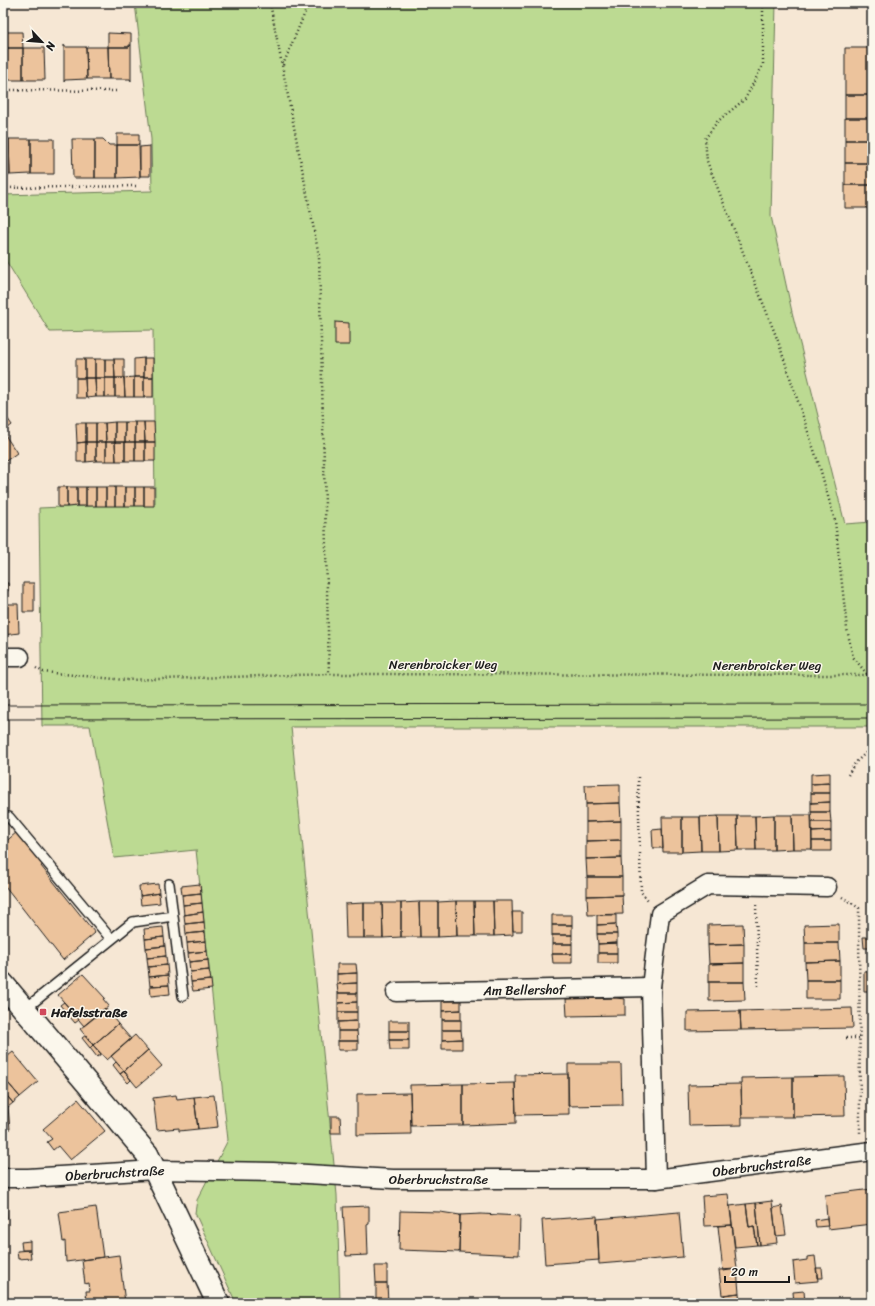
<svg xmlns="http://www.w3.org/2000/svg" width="875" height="1306" viewBox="0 0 875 1306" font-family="Sriracha,sans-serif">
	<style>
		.green { fill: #bcda92; stroke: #6c7b57 }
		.building { fill: #ecc39c; stroke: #1c1c1c }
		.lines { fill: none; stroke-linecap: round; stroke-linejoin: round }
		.service-casing { stroke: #1c1c1c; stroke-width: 12 }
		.minor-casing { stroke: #1c1c1c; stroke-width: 21 }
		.secondary-casing { stroke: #1c1c1c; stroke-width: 25 }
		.path { stroke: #1c1c1c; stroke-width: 2.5; stroke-dasharray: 1 3; stroke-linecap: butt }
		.service { stroke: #fbf7ec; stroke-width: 9 }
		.minor { stroke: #fbf7ec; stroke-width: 18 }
		.secondary { stroke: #fbf7ec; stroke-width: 22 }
		.tram { stroke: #1c1c1c; stroke-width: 1 }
		.poi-dot { fill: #d1495b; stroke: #fbf7ec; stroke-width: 1.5 }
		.labels { text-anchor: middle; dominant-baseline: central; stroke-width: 3; stroke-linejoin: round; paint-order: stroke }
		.street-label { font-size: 13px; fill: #1c1c1c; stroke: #fbf7ec }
		.poi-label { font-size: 13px; font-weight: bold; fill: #1c1c1c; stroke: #fbf7ec; text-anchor: start }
	</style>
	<rect width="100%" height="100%" fill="#f6e7d4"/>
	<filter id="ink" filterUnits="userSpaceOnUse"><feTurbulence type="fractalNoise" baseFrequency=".025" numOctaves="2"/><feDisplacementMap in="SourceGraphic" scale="8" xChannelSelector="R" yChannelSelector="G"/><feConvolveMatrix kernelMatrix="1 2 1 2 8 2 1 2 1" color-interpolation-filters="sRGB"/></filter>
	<g filter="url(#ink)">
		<!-- green -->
		<path class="green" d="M135 3H776L771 216 792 312 845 524 872 522V727H291L337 1195 340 1303H236L195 1213 197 1200 228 1140 196 850 114 858 90 726H42L39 508 155 503 153 330 50 332 3 256V195L152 191 151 139Z"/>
		<!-- building -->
		<path class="building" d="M3 32H22L23 48H3Z
			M108 33 131 34V45L129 47H108Z
			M64 45 65 47H86L87 79 65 80 64 82Z
			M129 45H131V81L130 79H109L108 47H129Z
			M86 47H108L109 79H87Z
			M3 48H23V80H3Z
			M23 48H44L45 80H23Z
			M845 48H872V95H845Z
			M845 95H872V118H845Z
			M845 118H872V140H845Z
			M117 134H139V145H117Z
			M3 139H9L10 175H3Z
			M9 139H31V174L10 175Z
			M31 139H54V174H31Z
			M72 139H95V178H73Z
			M95 139H103L109 145H117V178H95Z
			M845 140H872V163H845Z
			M117 145H139L140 177 117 178Z
			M150 146V176H140V147Z
			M845 163H872V185H845Z
			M845 185H872V208H845Z
			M335 322 349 323V345H335Z
			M144 358V377H134V359Z
			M144 358H153V377H144Z
			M76 359H85V378H76Z
			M85 359H95V378H85Z
			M95 359H105V378H95Z
			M105 359H114L115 378H105Z
			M114 359H124V378H115Z
			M134 377H144V397H134Z
			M134 377V397H125L124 378Z
			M144 377H153V397H144Z
			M76 378H85L86 398H76Z
			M85 378H95L96 397 86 398Z
			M95 378H105V397H96Z
			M105 378H115V397H105Z
			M115 378H124L125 397H115Z
			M3 412 12 425 3 432Z
			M115 422V442H106L105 423Z
			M115 422H125V442H115Z
			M125 422H135V442H125Z
			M135 422H144L145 442H135Z
			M144 422H154L155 442H145Z
			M76 423H86V442L77 443Z
			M86 423H96V442H86Z
			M96 423H105L106 442H96Z
			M3 432 17 453 3 463Z
			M86 442V462H77V443Z
			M86 442H96V461L86 462Z
			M96 442H106V461H96Z
			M106 442H115L116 461H106Z
			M115 442H125V461H116Z
			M125 442H135V461H125Z
			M135 442H145V461H135Z
			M145 442H155V461H145Z
			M58 487H67V507H58Z
			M67 487H77V506L67 507Z
			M77 487H86V506H77Z
			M86 487H96V506H86Z
			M96 487H106V506H96Z
			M106 487H115V506H106Z
			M115 487H125V506H115Z
			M125 487H135V506H125Z
			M135 487H144V506H135Z
			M144 487H154V506H144Z
			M3 583H8V591L3 592Z
			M23 583H34V612H23Z
			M3 604H18L19 633 3 635Z
			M830 773V783L811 784V774Z
			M830 783V793H811V784Z
			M620 784V803L586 804 585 785Z
			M811 793H830V802L811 803Z
			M830 802V812H811V803Z
			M620 803 621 821 586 822V804Z
			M811 812H830L831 822H812Z
			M774 815H792L793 849 774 850Z
			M774 815V850H756L755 816Z
			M792 815H811L812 849H793Z
			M718 816H737L738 850 719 851Z
			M718 816 719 851H701L700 817Z
			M737 816H755L756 850H738Z
			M662 817H682V852H663Z
			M682 817H700L701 851 682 852Z
			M621 821V840L586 841V822Z
			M812 822H831V831L812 832Z
			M662 829 663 848H653L652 830Z
			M831 831V841H812V832Z
			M17 832 43 865 41 866 95 933 63 960 5 886 3 887V844Z
			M621 840V858L586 859V841Z
			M812 841H831V851H812Z
			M621 858 622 877H587L586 859Z
			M871 874H872V889H871Z
			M587 877H622V895L587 896Z
			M158 884 159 893 140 896 139 886Z
			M200 884 201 893 182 895 181 886Z
			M159 893 160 903 141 905 140 896Z
			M201 893 202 903 183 905 182 895Z
			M622 895 623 914 588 915 587 896Z
			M456 901H474L475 936H457Z
			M456 901 457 936 438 937V902Z
			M474 901H493L494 936H475Z
			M493 901H512L513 935 494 936Z
			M419 902H438V937H420Z
			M419 902 420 937H401V903Z
			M202 903 203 912 184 915 183 905Z
			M364 903V938H346L345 904Z
			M364 903H382L383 938H364Z
			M382 903H401V937L383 938Z
			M203 912 204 922 185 924 184 915Z
			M512 912H522V931H513Z
			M552 915H572V925H552Z
			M597 915H616V924L597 925Z
			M204 922 205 932 186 934 185 924Z
			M616 924 617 934H597V925Z
			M743 924 744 944 708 945V925Z
			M839 924V943H805L804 925Z
			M552 925H572V935H552Z
			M163 927 164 937 145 939 144 929Z
			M205 932 206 941 187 943 186 934Z
			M597 934H617V943L598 944Z
			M552 935H572V944H552Z
			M164 937 165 946 146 948 145 939Z
			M863 937H872V948H864Z
			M206 941 207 951 188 953 187 943Z
			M617 943V953H598V944Z
			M805 943H839L840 961 805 962Z
			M552 944H572V954H552Z
			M744 944V963L709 964 708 945Z
			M165 946 166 956 147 958 146 948Z
			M207 951 208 960 189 962 188 953Z
			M598 953H617V963H598Z
			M552 954H572V963H553Z
			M166 956 167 965 148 967 147 958Z
			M208 960 209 970 190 972 189 962Z
			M840 961V980H806L805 962Z
			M744 963V982H709V964Z
			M337 964H356L357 973 337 974Z
			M167 965 168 975 149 977 148 967Z
			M209 970 211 980 191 982 190 972Z
			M864 971H872V991H864Z
			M357 973V983L337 984V974Z
			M83 974 105 998 103 999 109 1006 84 1026 58 995Z
			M168 975 169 985 150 986 149 977Z
			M211 980 212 989 193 991 191 982Z
			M806 980H840V999H806Z
			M709 982H744L745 1000 709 1001Z
			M357 983V993H338L337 984Z
			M169 985 170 994 151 996 150 986Z
			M338 993H357V1002L338 1003Z
			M616 998 625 999V1015L567 1016 566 999Z
			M442 1001H461V1010L442 1011Z
			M64 1002 79 1020 75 1023 60 1005Z
			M357 1002V1012H338V1003Z
			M105 1008 118 1024 93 1045 80 1029Z
			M852 1008 853 1028 741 1030 740 1011Z
			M461 1010V1020H442V1011Z
			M740 1011 741 1030 687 1031V1012Z
			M338 1012H357V1021L338 1022Z
			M442 1020H461V1030H442Z
			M357 1021V1031H338V1022Z
			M389 1021H409V1031H389Z
			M118 1024 131 1039 107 1060 93 1045Z
			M442 1030H461L462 1039 442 1040Z
			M338 1031H357L358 1041H338Z
			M389 1031H409V1040H389Z
			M86 1035 93 1045 90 1048 82 1038Z
			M135 1035 148 1050 124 1071 111 1056Z
			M462 1039V1049H442V1040Z
			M389 1040H409V1050H390Z
			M338 1041H358V1050H338Z
			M93 1045 101 1054 97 1057 90 1048Z
			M148 1050 162 1066 137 1087 124 1071Z
			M13 1052 38 1082 20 1097 3 1077V1060Z
			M116 1062 124 1071 120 1074 113 1065Z
			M568 1064H621L622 1105 568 1106Z
			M124 1071 131 1080 128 1083 120 1074Z
			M568 1074 569 1114 516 1115 515 1075Z
			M844 1076 845 1116 793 1117V1077Z
			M793 1077V1117H742L741 1078Z
			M8 1083 20 1097 13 1103 3 1091V1088Z
			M515 1083 516 1123 463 1125V1084Z
			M463 1084V1125L411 1126 410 1085Z
			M741 1084 742 1125 689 1126 688 1085Z
			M3 1091 13 1103 8 1107 3 1108Z
			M410 1093 411 1134 357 1135V1094Z
			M176 1095 177 1099 194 1097 198 1129 179 1131V1128L157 1130 153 1098Z
			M214 1095 218 1127 198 1129 194 1097Z
			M78 1099 105 1131 70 1160 58 1146 53 1150 47 1142 52 1139 43 1129Z
			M8 1107 10 1129 3 1130V1108Z
			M331 1116H340L341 1133H331Z
			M872 1189V1224L828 1229 825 1195Z
			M3 1190H6L7 1218H3Z
			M728 1194 732 1225 704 1226 702 1196Z
			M772 1201 777 1243 760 1245 756 1203Z
			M756 1203 760 1245H757L754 1226 749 1227 746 1204Z
			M746 1204 749 1227 754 1226 757 1245 735 1247 730 1206Z
			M369 1206V1224L367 1225 368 1255 346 1256 343 1207Z
			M782 1206 786 1235 776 1236 773 1208Z
			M96 1207 103 1257 66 1262 65 1241 63 1242 59 1212Z
			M400 1211 440 1212 460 1215 459 1252 399 1250Z
			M679 1212 683 1257 599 1264 597 1219Z
			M481 1214 520 1216 519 1255 459 1252 460 1215Z
			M597 1216 599 1260 545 1264 542 1220Z
			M827 1218 828 1226 816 1227 815 1220Z
			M732 1225 737 1269 723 1271 718 1226Z
			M30 1241V1250H22L21 1242Z
			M30 1250 31 1258 18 1259 17 1251Z
			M119 1255 125 1303H87L86 1291H90L89 1283 85 1284 82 1260Z
			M815 1256 818 1281 795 1283 793 1262 807 1260V1257Z
			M375 1266H387V1283H376Z
			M816 1268H822L823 1278H817Z
			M737 1269 739 1293 722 1295 719 1270Z
			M376 1283H387L388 1303H376Z
			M804 1291 805 1303H794L793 1292Z
			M739 1293 740 1303H725L724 1295Z
			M636 1299 637 1303H617V1301Z
			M463 1300V1303H395Z
			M617 1301V1303H598Z"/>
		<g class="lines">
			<defs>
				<path id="service" d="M9 817 111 939
					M169 884 173 916
					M25 1009 133 922 173 916 183 996"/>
				<g id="minor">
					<path d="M3 657H20"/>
					<path id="s1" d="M396 992 651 987"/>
					<path id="s2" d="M3 1178H28L155 1170 273 1172 393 1179H656L872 1151"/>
					<path d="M656 1179 651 987 660 914 708 885 827 887"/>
				</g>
				<path id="secondary" d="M3 984 147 1154 218 1303"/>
			</defs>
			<!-- service casing -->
			<use href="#service" class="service-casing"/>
			<!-- minor casing -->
			<use href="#minor" class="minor-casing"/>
			<!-- secondary casing -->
			<use href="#secondary" class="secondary-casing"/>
			<!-- path -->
			<path class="path" d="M270 3 319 256 329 674
				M763 3V65L745 99 717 122 705 139 707 161 778 341 820 468 835 521 847 629 853 657 867 674
				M283 65 309 3
				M3 90 116 91
				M3 188 136 186
				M36 668 43 672 125 680 329 674 872 675
				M848 775 855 763 872 747
				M638 777 641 892 648 900
				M842 897 859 908 860 1133
				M756 905 758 986
				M846 1038H859"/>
			<!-- service -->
			<use href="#service" class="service"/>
			<!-- minor -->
			<use href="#minor" class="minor"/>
			<!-- secondary -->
			<use href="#secondary" class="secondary"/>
			<!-- tram -->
			<path class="tram" d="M3 705 872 704
				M3 719 872 718"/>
		</g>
	</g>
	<!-- markers -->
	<rect class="poi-dot" x="39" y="1008" width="8" height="8" rx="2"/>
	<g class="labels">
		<!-- street labels -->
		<g class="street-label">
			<text x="443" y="664">Nerenbroicker Weg</text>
			<text x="767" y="665">Nerenbroicker Weg</text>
			<text stroke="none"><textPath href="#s1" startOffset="128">Am Bellershof</textPath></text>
			<text stroke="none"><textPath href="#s2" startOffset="760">Oberbruchstraße</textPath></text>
			<text stroke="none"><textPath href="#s2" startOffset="112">Oberbruchstraße</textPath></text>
			<text stroke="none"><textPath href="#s2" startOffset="436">Oberbruchstraße</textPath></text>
		</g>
		<!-- poi labels -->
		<g class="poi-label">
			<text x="51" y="1012">Hafelsstraße</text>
		</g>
	</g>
	<!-- margin -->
	<rect width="875" height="1306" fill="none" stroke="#fbf7ec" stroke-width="16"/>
	<rect x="8" y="8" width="859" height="1290" fill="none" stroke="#1c1c1c" stroke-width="1.5" filter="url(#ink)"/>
	<!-- north arrow -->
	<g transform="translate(42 42) rotate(116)" stroke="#fbf7ec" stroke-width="3" paint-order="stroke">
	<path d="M0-3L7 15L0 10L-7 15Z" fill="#1c1c1c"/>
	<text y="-6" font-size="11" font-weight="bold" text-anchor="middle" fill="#1c1c1c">N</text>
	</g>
	<!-- scale -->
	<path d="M725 1276v6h64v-6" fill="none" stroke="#1c1c1c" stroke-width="2"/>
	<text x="731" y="1276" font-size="12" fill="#1c1c1c" stroke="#fbf7ec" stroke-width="3" paint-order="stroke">20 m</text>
</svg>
